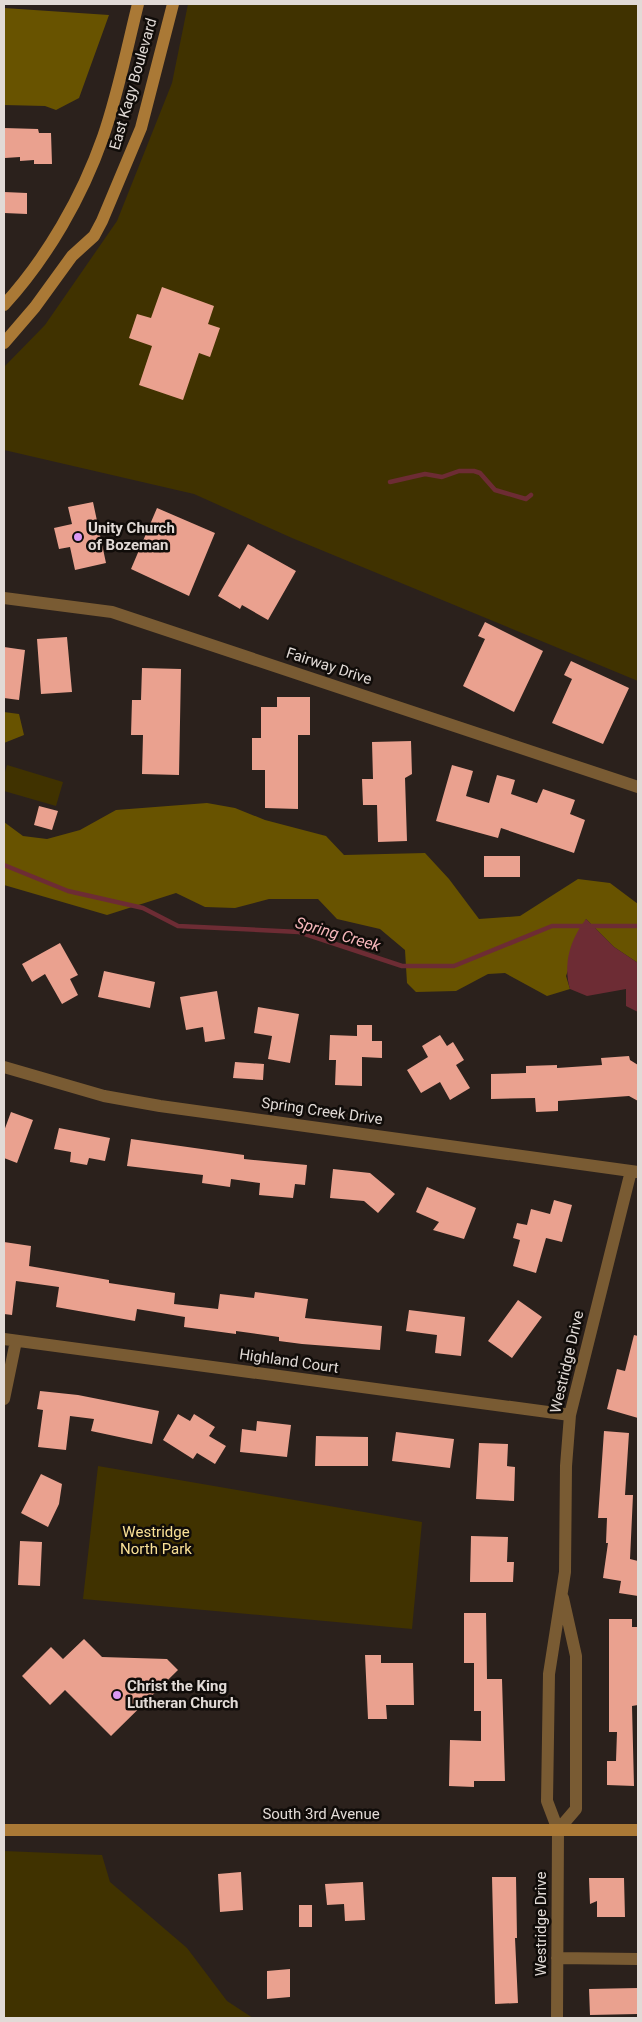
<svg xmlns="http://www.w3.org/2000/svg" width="642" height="2022" viewBox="0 0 642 2022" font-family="Roboto,sans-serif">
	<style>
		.green { fill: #403200 }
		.forest { fill: #685300 }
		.water { fill: #6d2c34 }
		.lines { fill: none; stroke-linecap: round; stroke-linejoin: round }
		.stream { stroke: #6d2c34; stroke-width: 4.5 }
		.building { fill: #eaa18f }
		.street { stroke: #795b33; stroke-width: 12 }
		.secondary { stroke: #aa7936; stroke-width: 12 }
		.poi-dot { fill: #dc99f4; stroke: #100c09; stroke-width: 2 }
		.labels { text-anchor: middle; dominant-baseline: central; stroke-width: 5; stroke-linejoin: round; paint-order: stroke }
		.street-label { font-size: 15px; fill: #e1dad6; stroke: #100c09 }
		.poi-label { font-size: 15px; font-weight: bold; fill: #e1dad6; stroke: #100c09; text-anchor: start }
		.park-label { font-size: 15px; fill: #fae196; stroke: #100c09 }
		.water-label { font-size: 16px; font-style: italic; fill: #f4b5b9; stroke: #100c09 }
	</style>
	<rect width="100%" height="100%" fill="#2b211c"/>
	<!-- green -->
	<path class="green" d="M188 4H638V681L292 538 194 494 4 450V367L45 325 117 221 172 83Z
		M7 765 63 782 56 806 4 791V775Z
		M98 1466 422 1522 412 1629 83 1599Z
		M4 1851 102 1855 110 1882 187 1948 227 2001 253 2018H4Z"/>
	<!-- forest -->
	<path class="forest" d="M4 8 109 15 79 98 56 110 45 106 4 105Z
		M4 712 19 714 24 735 4 743Z
		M207 803 235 808 265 820 326 836 344 855 425 853 449 879 479 919 520 916 578 879 610 883 638 904V963L614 947 586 919 566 976 570 989 547 996 505 973 488 974 456 991 416 992 407 983 405 950 380 929 337 919 318 899H269L235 908 205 907 176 893 107 915 4 885V822L23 836 47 839 80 830 116 810Z"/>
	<!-- water -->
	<path class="water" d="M586 919 614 947 638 963V1012L626 1006V989L587 996 570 989C563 963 570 940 586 919Z"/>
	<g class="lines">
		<!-- stream -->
		<path class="stream" d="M390 482 425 474 442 477 459 471H474L480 473 495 490 526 499 531 495
			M4 865 68 891 143 908 178 926 299 932 402 966H454L552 926H638"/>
	</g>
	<!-- building -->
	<path class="building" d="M4 128 38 129 39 133H51L52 164H34V160L20 161V157L5 158Z
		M4 192 27 193V214L4 213Z
		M162 287 214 306 208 324 220 328 210 357 199 353 183 400 139 385 152 346 129 338 137 314 151 318Z
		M93 502 106 563 75 570 70 547 59 549 54 528 72 524 68 507Z
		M157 508 215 533 189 596 131 569Z
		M248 544 296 571 268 620 242 605 240 609 218 596Z
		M485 622 543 651 514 712 463 686 485 639 478 636Z
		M67 637 72 692 41 694 37 639Z
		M4 647 25 650 19 700 4 698Z
		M571 661 629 688 603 744 552 723 572 679 564 675Z
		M142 668 181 669 179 775 142 774 143 735H131L132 700H141Z
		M277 697H310V735H298V809L265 808V770H252V738H261V707H277Z
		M411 741 412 774 405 778 407 841 378 842 377 805H363L362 779H373L372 742Z
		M452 765 473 771 466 796 489 803 497 775 515 780 511 794 537 803 543 789 575 800 570 814 585 820 574 853 501 828 498 838 436 821Z
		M39 806 58 811 52 830 34 825Z
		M484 856H520V877H484Z
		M60 943 78 975 70 979 78 995 62 1004 45 974 32 982 22 964Z
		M104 971 155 982 150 1008 98 997Z
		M217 991 225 1039 205 1042 203 1027 186 1030 180 997Z
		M258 1007 299 1014 290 1063 268 1059 272 1036 254 1033Z
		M357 1025H372V1041H382V1058L362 1057V1086L335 1085 336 1060H329L330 1035 357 1036Z
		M440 1035 447 1046 453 1042 464 1060 456 1065 470 1088 450 1100 440 1082 421 1093 407 1070 428 1057 422 1046Z
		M629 1056 630 1060 638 1065V1101L629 1096 558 1101V1111L536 1112 535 1098 491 1099V1074L526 1073V1066L557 1065V1068L602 1065 601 1058Z
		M235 1062 264 1064 263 1080 233 1078Z
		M11 1112 33 1120 17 1163 4 1158V1131Z
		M59 1128 110 1138 105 1161 89 1158 87 1165 70 1162 71 1152 54 1149Z
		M131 1139 244 1155V1159L307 1165 305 1185 295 1184 293 1198 259 1195 260 1183 231 1179 230 1187 202 1183 203 1175 127 1166Z
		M333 1169 370 1173 395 1194 378 1213 364 1201 330 1198Z
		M427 1187 476 1208 464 1239 433 1230 439 1222 416 1212Z
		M554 1200 572 1205 562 1242 546 1238 536 1273 513 1266 520 1240 513 1238 517 1223 527 1225 531 1209 550 1214Z
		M4 1242 31 1246 29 1266 109 1280V1283L175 1293 174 1304 218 1309 220 1294 254 1298 255 1292 308 1299 305 1318 382 1326 380 1350 302 1344 279 1341V1337L236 1331V1334L184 1327 185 1317 137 1309 135 1321 56 1307 59 1287 16 1281 12 1315 4 1314Z
		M518 1300 542 1317 512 1358 488 1341Z
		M409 1310 465 1317 461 1356 435 1353 437 1335 406 1331Z
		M634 1335 638 1336V1418L607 1409 617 1369 625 1371Z
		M40 1391 78 1395 159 1411 152 1444 91 1431 94 1419 70 1416 66 1450 38 1447 43 1410 37 1409Z
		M178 1414 190 1421 194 1414 215 1427 209 1436 226 1446 215 1464 197 1453 193 1459 163 1440Z
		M257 1421 291 1425 287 1457 240 1452 242 1429 256 1431Z
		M604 1431 629 1433 625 1495H633L630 1559 638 1561V1596L619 1593 621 1581 603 1578 608 1543H606L607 1518H598Z
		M396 1432 454 1439 450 1468 392 1461Z
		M316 1436 368 1437V1466H315Z
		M479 1443 508 1444 507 1466 515 1467 514 1501 476 1499Z
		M41 1474 62 1484 59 1504 48 1527 21 1513Z
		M471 1536 508 1537 507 1562H514L513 1582H470Z
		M20 1541 42 1542 40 1586 18 1585Z
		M464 1613H486L487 1679H502L505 1781H474V1787L449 1786 450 1740 481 1741V1711H474V1663H464Z
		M609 1619H632V1627H638V1705L632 1706 634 1786 607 1785V1761H616L617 1732H609Z
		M84 1639 102 1657 167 1659 178 1670 111 1736 65 1690 50 1705 22 1676 51 1647 63 1659Z
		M365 1655H381V1663H413L414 1705H386L387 1719H368Z
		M241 1872 243 1910 220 1912 218 1874Z
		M492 1877H516L517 1938H515L518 2003 495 2004Z
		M589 1878H624L625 1917H597V1901L590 1904Z
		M363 1882 365 1920 345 1921 344 1904 327 1905 325 1884Z
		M299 1905H312V1927H299Z
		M290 1969V1997L267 1999V1971Z
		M638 1988V2014L590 2015 589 1989Z"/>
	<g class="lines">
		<!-- street -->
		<path class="street" d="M4 598 112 612 638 787
			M4 1067 104 1096 160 1106 638 1172
			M4 1339 570 1415
			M4 1399 16 1341
			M558 1830 576 1809V1656L563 1598
			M557 1958 638 1959
			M557 2018 558 1830 547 1801 549 1674 565 1572 566 1466 570 1415 631 1171"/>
		<!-- secondary -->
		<path class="secondary" d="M4 305C47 258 82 197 103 137 118 94 127 48 138 4
			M4 343 35 307 72 256 94 236 102 221 141 128 173 4
			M4 1830H638"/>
	</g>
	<!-- markers -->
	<g class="poi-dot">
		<circle cx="78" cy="537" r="5"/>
		<circle cx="117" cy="1695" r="5"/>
	</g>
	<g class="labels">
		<!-- street labels -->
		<g class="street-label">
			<text transform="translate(133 84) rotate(-74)">East Kagy Boulevard</text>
			<text transform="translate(329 666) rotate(18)">Fairway Drive</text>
			<text transform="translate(322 1111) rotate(8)">Spring Creek Drive</text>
			<text transform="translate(289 1361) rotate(8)">Highland Court</text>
			<text transform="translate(567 1362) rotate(-77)">Westridge Drive</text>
			<text x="321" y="1814">South 3rd Avenue</text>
			<text transform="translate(541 1924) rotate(-90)">Westridge Drive</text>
		</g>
		<!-- poi labels -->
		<g class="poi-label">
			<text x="88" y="528">Unity Church<tspan x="88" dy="17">of Bozeman</tspan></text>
			<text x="127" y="1686">Christ the King<tspan x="127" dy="17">Lutheran Church</tspan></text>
		</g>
		<!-- park labels -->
		<g class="park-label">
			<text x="156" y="1532">Westridge<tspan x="156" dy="17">North Park</tspan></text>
		</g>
		<!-- water labels -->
		<g class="water-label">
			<text transform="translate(338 934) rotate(16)">Spring Creek</text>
		</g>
	</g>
	<!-- border -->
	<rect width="642" height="2022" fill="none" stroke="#e1dad6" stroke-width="10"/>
</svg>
